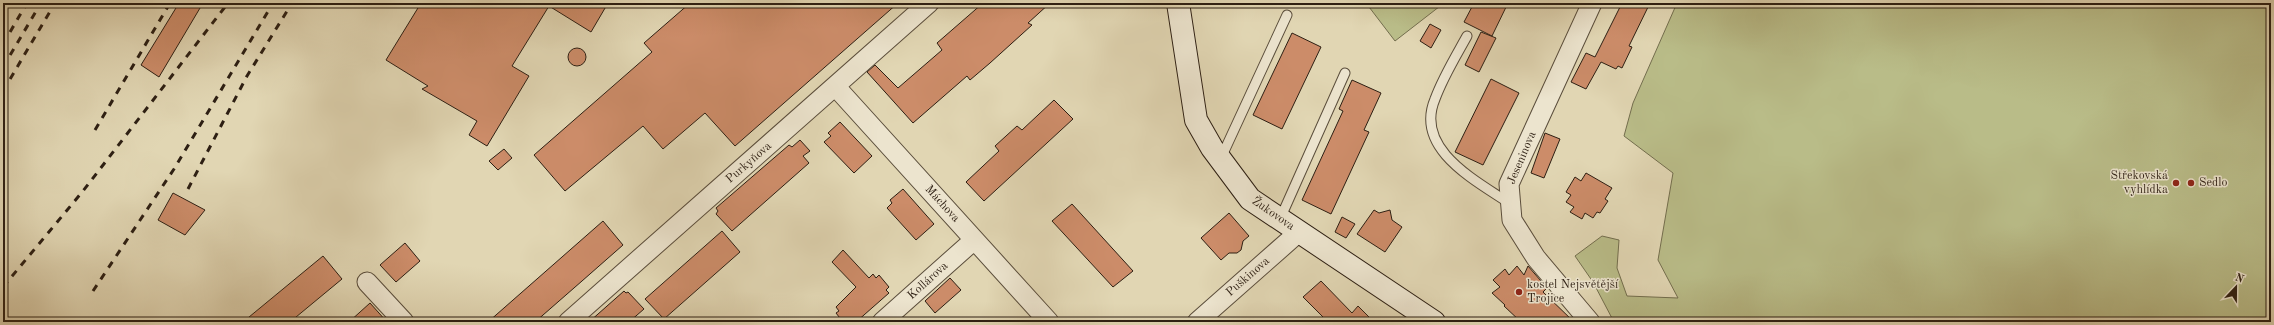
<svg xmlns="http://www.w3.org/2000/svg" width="2274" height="325" viewBox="0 0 2274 325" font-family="'Old Standard TT',serif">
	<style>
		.green { fill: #b9bc88; stroke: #736e4e }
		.building { fill: #cc8c69; stroke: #2d1f13 }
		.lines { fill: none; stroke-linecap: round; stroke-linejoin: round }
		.lane-casing { stroke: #5a4d3b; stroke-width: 11 }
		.street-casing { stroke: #5a4d3b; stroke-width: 21 }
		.secondary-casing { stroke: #2d1f13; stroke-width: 24 }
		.lane { stroke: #ece4ce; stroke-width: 9 }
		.street { stroke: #ece4ce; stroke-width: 19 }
		.secondary { stroke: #ece4ce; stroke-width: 22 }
		.rail { stroke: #2d1f13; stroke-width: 3; stroke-dasharray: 7 7; stroke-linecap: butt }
		.poi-dot { fill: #8f2418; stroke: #ece4ce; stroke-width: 1.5 }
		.labels { text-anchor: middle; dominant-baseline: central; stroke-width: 3; stroke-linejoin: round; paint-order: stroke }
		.street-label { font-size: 12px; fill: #2d1f13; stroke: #ece4ce }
		.poi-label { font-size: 12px; fill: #2d1f13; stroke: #ece4ce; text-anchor: start }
	</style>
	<rect width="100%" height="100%" fill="#e1d6b3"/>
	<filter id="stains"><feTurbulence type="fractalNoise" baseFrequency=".005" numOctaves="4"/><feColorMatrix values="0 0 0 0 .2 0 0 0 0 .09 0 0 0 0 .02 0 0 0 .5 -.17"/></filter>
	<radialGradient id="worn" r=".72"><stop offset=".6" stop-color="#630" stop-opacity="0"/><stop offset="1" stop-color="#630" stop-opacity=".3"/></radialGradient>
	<!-- green -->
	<path class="green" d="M1366 3H1444L1395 41Z
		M1677 3H2271V322H1614L1593 282 1575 256 1602 236 1619 240 1617 268 1627 296 1678 298 1658 260 1673 173 1624 136 1633 103Z"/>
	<!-- building -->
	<path class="building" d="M179 3H203L159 77 141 65Z
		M421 3H608L591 32 549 6 512 66 529 76 487 146 469 135 477 121 422 89 428 86 386 60Z
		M690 3H898L735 146 705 113 663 149 643 126 565 191 534 155 652 52 644 43Z
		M983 3H1050L1028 23 1032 25 990 63 970 80 967 76 913 123 867 72 875 65 898 88 942 50 937 43Z
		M1474 3H1508L1492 36 1464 22Z
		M1622 3H1650L1629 46 1632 47 1622 68 1618 66 1616 69 1601 62 1586 89 1571 82 1586 53 1595 57Z
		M1430 24 1441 30 1431 48 1420 41Z
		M1481 32 1496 38 1479 72 1465 65Z
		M1292 33 1321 47 1282 129 1253 115Z
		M568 57a9 9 0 1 1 18 0a9 9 0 1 1-18 0Z
		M1491 79 1519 93 1483 165 1455 152Z
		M1352 80 1381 93 1364 130 1369 132 1331 214 1302 200 1343 111 1339 109Z
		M1054 100 1073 119 984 201 966 182 999 151 995 146 1017 126 1022 130Z
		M840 122 872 156 854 173 824 142 831 136 828 133Z
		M1545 133 1560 139 1544 178 1531 173Z
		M800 140 810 151 803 156 809 163 732 231 716 214 718 211 716 208 789 145 792 147Z
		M504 149 512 158 498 170 489 161Z
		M1586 173 1612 188 1605 199 1608 201 1600 213 1597 212 1593 218 1585 213 1582 219 1570 212 1574 207 1566 202 1571 195 1566 192 1575 177 1581 181Z
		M903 189 934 224 916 240 887 208 892 203 890 200Z
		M173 193 205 210 185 235 158 220Z
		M1072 204 1133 271 1113 287 1052 221Z
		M1374 210 1379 213 1390 210 1392 220 1402 227 1385 252 1357 234Z
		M1229 213 1249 236 1243 241 1241 250 1237 253H1229L1221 260 1201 238Z
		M1342 217 1355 224 1346 238 1335 232Z
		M603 221 623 245 582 281 535 322H488Z
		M722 231 740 252 664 319 645 299Z
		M405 243 420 261 396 282 380 265Z
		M843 250 869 278 873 274 876 278 879 275 889 287 886 290 889 293 856 322H843L836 313 839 311 836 307 856 287 832 262Z
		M323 256 342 279 290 322H243Z
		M1517 266 1524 275 1528 266 1547 288 1543 292 1574 322H1521L1504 306 1505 305 1492 293 1500 287 1493 280 1505 269 1509 275Z
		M950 278 961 290 935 313 925 301Z
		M1321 281 1352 313 1358 306 1374 322H1328L1303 297Z
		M624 291 626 293 628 292 644 309 629 322H589Z
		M370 303 387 322H349Z"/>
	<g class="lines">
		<defs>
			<path id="lane" d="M1467 36C1456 56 1443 77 1435 99 1414 149 1475 180 1509 203
				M1221 158 1287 15
				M1280 219 1345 73"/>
			<path id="street" d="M835 86 1049 322
				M367 282 404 322
				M568 322 929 3
				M882 322 974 240
				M1197 322 1299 232
				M1590 322 1536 258 1512 220 1509 184 1592 3"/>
			<path id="secondary" d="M1178 3 1196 120 1212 148 1250 199 1434 322"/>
		</defs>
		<!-- lane casing -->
		<use href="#lane" class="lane-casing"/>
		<!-- street casing -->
		<use href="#street" class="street-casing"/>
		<!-- secondary casing -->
		<use href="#secondary" class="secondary-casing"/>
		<!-- lane -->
		<use href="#lane" class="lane"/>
		<!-- street -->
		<use href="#street" class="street"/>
		<!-- secondary -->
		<use href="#secondary" class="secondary"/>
		<!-- rail -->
		<path class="rail" d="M3 44 27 3
			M3 67 41 3
			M3 91 55 3
			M95 130 170 3
			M188 189 247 76 292 3
			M3 287 83 191 228 3
			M93 291 174 169 273 3"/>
	</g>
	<!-- markers -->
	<g class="poi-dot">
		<circle cx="2176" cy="183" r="4"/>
		<circle cx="2191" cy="183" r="4"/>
		<circle cx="1519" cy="292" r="4"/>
	</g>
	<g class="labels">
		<!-- street labels -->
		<g class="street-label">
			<text transform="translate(1522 158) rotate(-67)">Jeseninova</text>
			<text transform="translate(749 163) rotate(-41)">Purkyňova</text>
			<text transform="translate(942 204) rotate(48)">Máchova</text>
			<text transform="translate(1273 214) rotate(35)">Žukovova</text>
			<text transform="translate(1248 277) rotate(-41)">Puškinova</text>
			<text transform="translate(928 281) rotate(-42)">Kollárova</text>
		</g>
		<!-- poi labels -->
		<g class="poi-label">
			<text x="2168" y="176" text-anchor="end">Střekovská<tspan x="2168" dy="14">vyhlídka</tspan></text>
			<text x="2199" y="183">Sedlo</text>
			<text x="1527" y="285">kostel Nejsvětější<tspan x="1527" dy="14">Trojice</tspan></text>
		</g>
	</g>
	<!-- margin -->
	<rect width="2274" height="325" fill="none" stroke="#e1d6b3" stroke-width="16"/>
	<rect x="4" y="4" width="2266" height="317" fill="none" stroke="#2d1f13" stroke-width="2"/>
	<rect x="8" y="8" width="2258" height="309" fill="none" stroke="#2d1f13"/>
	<!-- north arrow -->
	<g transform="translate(2236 287) rotate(22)" stroke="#ece4ce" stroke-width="3" paint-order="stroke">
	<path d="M0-3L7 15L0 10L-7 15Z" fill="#2d1f13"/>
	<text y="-6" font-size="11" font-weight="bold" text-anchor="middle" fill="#2d1f13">N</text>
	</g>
	<rect width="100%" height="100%" filter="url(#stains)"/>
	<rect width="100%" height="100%" fill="url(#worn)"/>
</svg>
